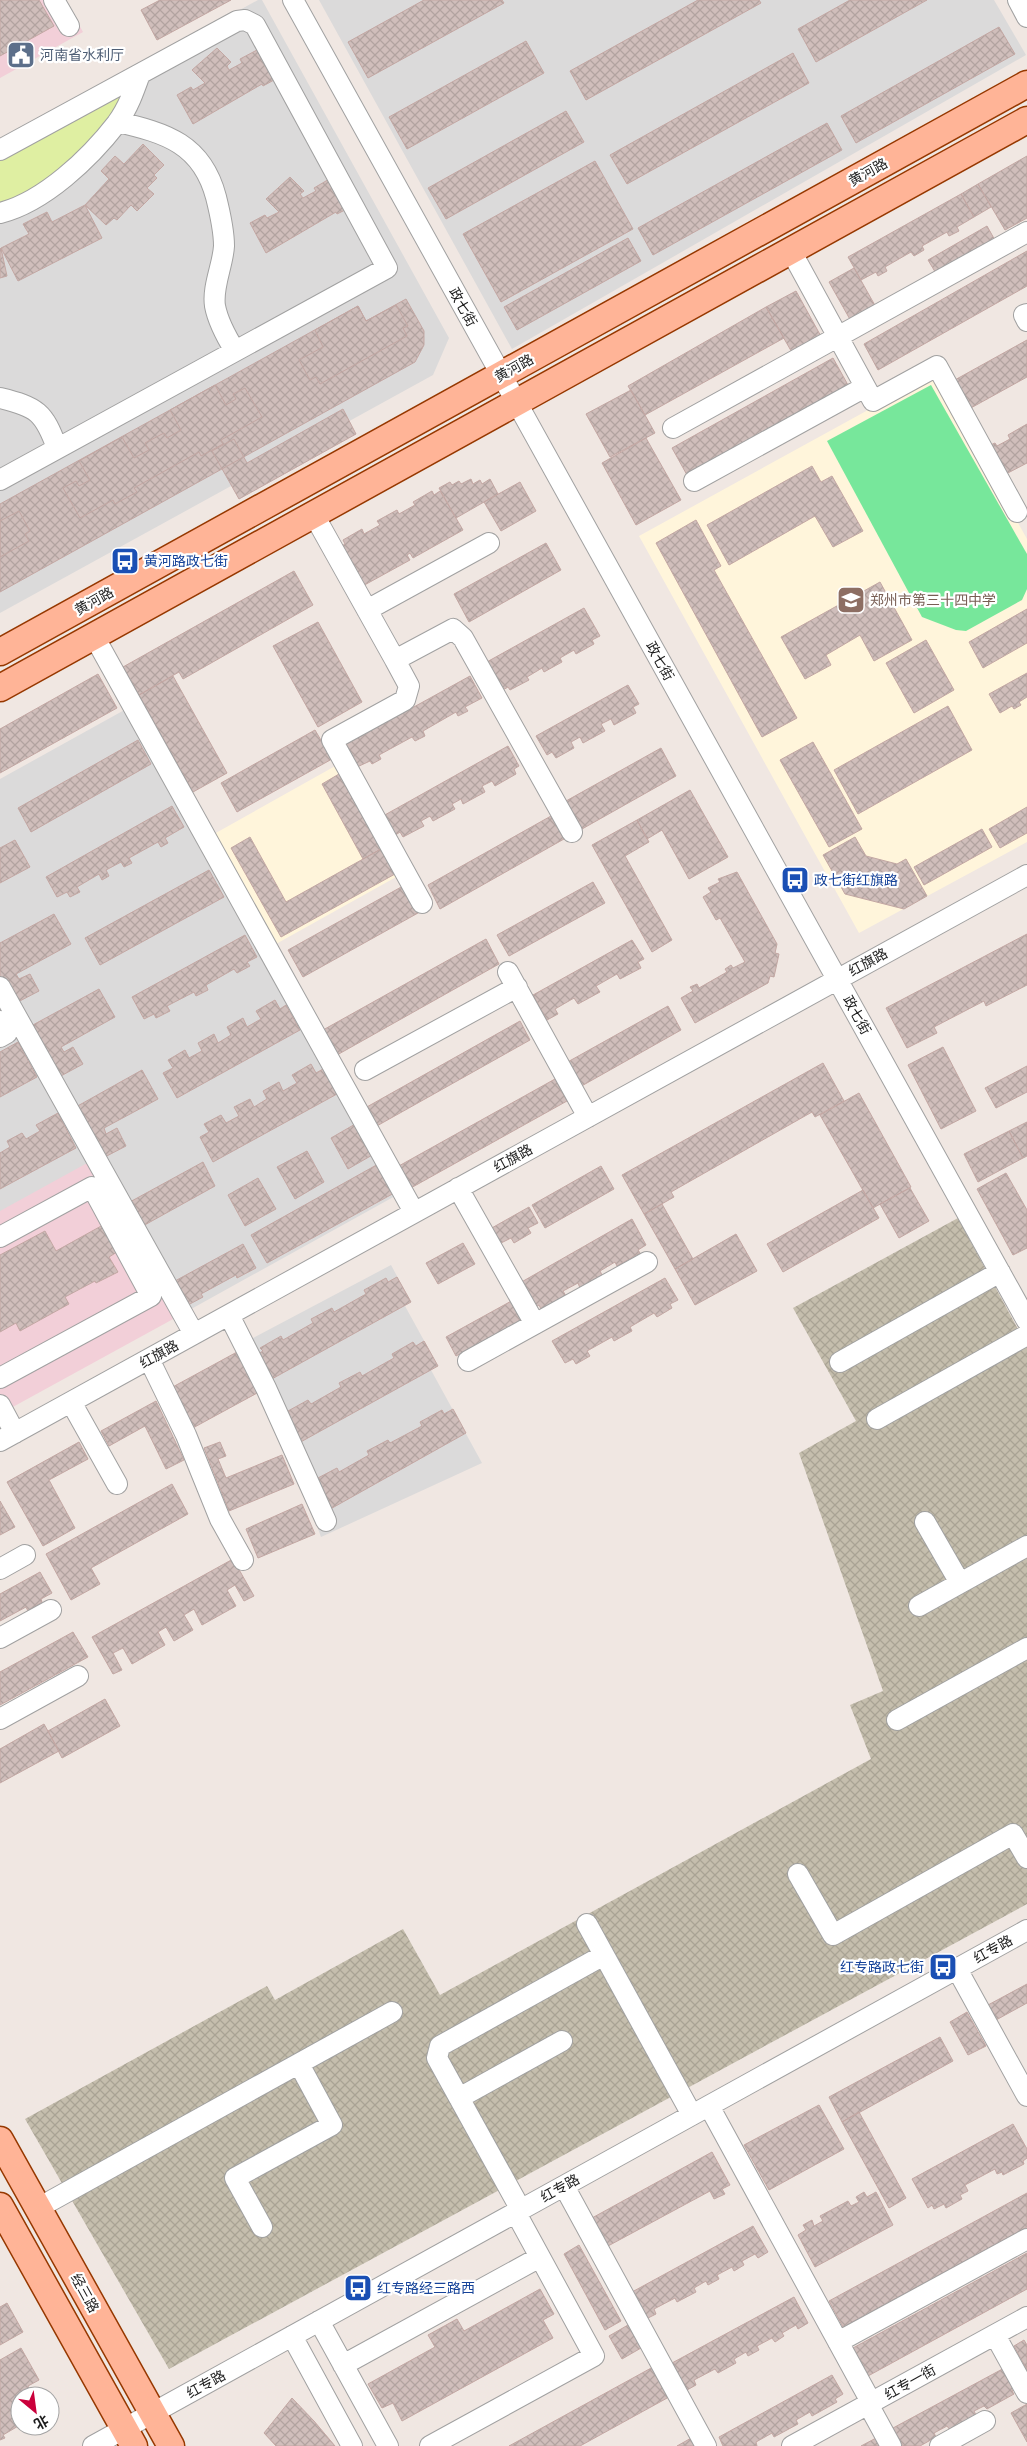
<svg xmlns="http://www.w3.org/2000/svg" width="1027" height="2446" viewBox="0 0 1027 2446" font-family="'Space Grotesk','Noto Sans SC',sans-serif">
	<style>
		.residential { fill: #dbdada }
		.commercial { fill: #f2cfd8 }
		.education { fill: #fff5db }
		.construction { fill: url(#construction-cross-hatch) }
		.grass { fill: #dfefa2 }
		.pitch { fill: #77e79b }
		.building { fill: url(#building-cross-hatch); stroke: #c3a7a3 }
		.lines { fill: none; stroke-linecap: round; stroke-linejoin: round }
		.minor-casing { stroke: #a1a1a1; stroke-width: 22 }
		.major-casing { stroke: #963800; stroke-width: 29 }
		.minor { stroke: #fff; stroke-width: 20 }
		.major { stroke: #ffb497; stroke-width: 26 }
		.labels { text-anchor: middle; dominant-baseline: central; stroke-width: 4.5; stroke-linejoin: round; paint-order: stroke }
		.service-label { font-size: 14px; fill: #4e5e75; stroke: #fff; text-anchor: start }
		.street-label { font-size: 14px; fill: #1d1d1d; stroke: #fff }
		.transit-label { font-size: 14px; fill: #164399; stroke: #fff; text-anchor: start }
		.education-label { font-size: 14px; fill: #785e54; stroke: #fff; text-anchor: start }
	</style>
	<defs>
		<pattern id="construction-cross-hatch" width="8" height="8" patternUnits="userSpaceOnUse" patternTransform="scale(1.25)"><rect width="8" height="8" fill="#c5bead"/><path d="M0 0l8 8M0 8l8-8" fill="none" stroke="#a9a394"/></pattern>
		<pattern id="building-cross-hatch" width="8" height="8" patternUnits="userSpaceOnUse" patternTransform="scale(1.25)"><rect width="8" height="8" fill="#d0bebb"/><path d="M0 0l8 8M0 8l8-8" fill="none" stroke="#b2a3a0"/></pattern>
	</defs>
	<rect width="100%" height="100%" fill="#f0e7e2"/>
	<!-- residential -->
	<path class="residential" d="M258 0H262L449 338 433 375 0 613V142Z
		M319 0H994L1026 55 512 349Z
		M128 708 397 1195 175 1318 0 1211V779Z
		M391 1265 411 1302 405 1306 438 1366 431 1370 482 1463 321 1537 286 1441 236 1347Z"/>
	<!-- commercial -->
	<path class="commercial" d="M0 0H65L83 32 0 78Z
		M89 1162 175 1318 0 1414V1211Z"/>
	<!-- education -->
	<path class="education" d="M930 376 939 380 1027 539V842L859 933 639 536Z
		M337 765 398 876 276 944 214 834Z"/>
	<!-- construction -->
	<path class="construction" d="M958 1218 1027 1346V1904L169 2369 25 2119 267 1986 275 2000 403 1929 440 1995 871 1759 850 1705 883 1691 799 1453 856 1421 793 1308Z"/>
	<!-- grass -->
	<path class="grass" d="M123 94 119 108 63 171 0 207V157Z"/>
	<!-- pitch -->
	<path class="pitch" d="M931 385 1027 554V589L1022 600 966 631 956 630 922 617 827 441Z"/>
	<!-- building -->
	<path class="building" d="M0 0H39L54 26 0 56Z
		M160 0H231L157 40 141 10Z
		M424 0H502L504 3 368 78 348 42Z
		M698 0H759L761 3 586 100 570 71Z
		M850 0H927L816 62 798 29Z
		M999 27 1015 54 856 143 841 116Z
		M526 41 544 73 407 149 389 117Z
		M217 48 231 62 227 66 229 70 242 63 240 59 257 50 274 80 263 86 262 84 193 124 177 95 191 87 193 90 205 83 192 70Z
		M793 53 809 83 627 184 610 155Z
		M566 111 584 142 446 219 428 188Z
		M827 123 842 150 653 255 638 228Z
		M143 144 164 165 154 175 157 178 147 188 154 194 137 211 131 205 117 220 114 218 106 225 85 205 109 179 101 171 115 156 124 164Z
		M1027 156V218L1005 230 978 184Z
		M595 161 633 229 501 302 463 234Z
		M290 177 304 191 300 194 303 198 316 191 314 188 331 178 347 209 337 214 336 212 266 253 250 223 265 215 267 218 279 212 266 199Z
		M978 184 991 207 974 217 961 194Z
		M961 194 974 217 957 227 959 231 949 236 947 232 922 246 924 250 914 256 911 252 885 267 887 271 878 276 876 272 861 280 848 257Z
		M85 205 102 238 18 281 1 248 29 234 23 224 47 212 52 222Z
		M987 226 996 242 937 275 928 260Z
		M628 238 641 261 517 330 504 307Z
		M1 248 7 276 0 278V249Z
		M1027 251V286L878 370 864 344Z
		M854 268 877 309 852 323 829 282Z
		M796 291 823 340 794 356 766 307Z
		M406 299 424 331V345L415 362 0 592V504L358 306 366 321Z
		M396 305 408 326 403 328 407 336 320 384 316 377 310 380 299 360 323 347 315 330 358 306 366 321Z
		M766 307 784 338 645 415 628 386Z
		M1027 340V377L969 409 953 381Z
		M833 358 848 385 687 475 672 448Z
		M215 385 226 405 236 399 233 394 245 388 262 417 221 440 223 444 201 456 199 452 134 488 137 492 115 504 113 500 80 518 63 488 76 481 79 486 90 480 79 461 122 437 134 458 149 450 145 443 164 433 167 438 181 430 170 410Z
		M631 390 655 433 610 457 586 414Z
		M343 409 356 434 239 499 212 451 234 439 247 463Z
		M1027 424V463L1004 475 988 446 995 443 997 446 1010 439 1008 435Z
		M646 438 681 500 636 525 602 463Z
		M812 466 821 482 832 476 863 531 833 547 815 516 729 565 707 525Z
		M471 479 473 484 480 480 482 484 490 479 498 494 456 518 439 488 450 482 452 485 459 481 461 484Z
		M520 482 536 511 501 531 484 502Z
		M432 491 434 495 440 491 463 530 413 558 410 553 407 555 410 560 359 588 337 549 345 544 343 540 362 529 364 534 380 525 377 521 397 510 399 514 415 505 413 502Z
		M19 511 30 531 25 534 29 541 0 557V521Z
		M696 520 721 566 714 570 797 718 762 737 656 543Z
		M546 543 561 570 469 622 454 594Z
		M294 571 313 605 183 679 179 672 139 695 123 667Z
		M880 582 912 640 874 661 860 635 826 655 831 665 805 679 781 637Z
		M584 608 600 636 592 640 594 644 576 654 574 650 560 658 562 662 544 672 542 668 527 677 529 680 510 690 508 687 501 691 485 663Z
		M1027 609V643L983 668 969 642Z
		M318 622 362 702 318 727 273 646Z
		M926 640 954 690 914 713 886 663Z
		M1027 673V697L1019 702 1021 705 1014 709 1012 706 1000 713 989 694Z
		M98 674 117 708 0 773V729Z
		M173 676 227 773 193 792 139 695Z
		M470 676 482 698 465 707 468 711 458 716 456 712 423 731 425 736 415 741 412 737 379 755 381 759 372 764 370 761 357 767 345 745Z
		M628 685 639 704 633 707 636 713 614 725 611 719 601 724 605 731 583 743 580 737 571 742 574 748 556 758 552 752 547 755 536 736Z
		M948 706 972 750 858 814 834 770Z
		M315 730 332 759 237 812 221 783Z
		M138 740 151 764 31 832 18 808Z
		M813 742 862 829 829 847 780 760Z
		M508 746 519 766 514 769 516 774 495 786 492 781 482 786 485 792 463 804 461 799 452 804 455 809 433 821 430 816 421 821 424 826 403 837 400 832 394 836 383 816Z
		M661 748 676 776 582 829 566 801Z
		M339 774 381 849 363 859 322 784Z
		M690 790 728 857 689 879 662 830 647 839 637 820Z
		M172 806 184 827 165 838 168 843 161 847 158 842 129 858 132 863 124 867 121 862 106 870 109 876 102 880 99 874 77 887 80 892 70 897 67 892 57 897 46 877Z
		M1027 807V833L1000 848 989 829Z
		M551 816 564 839 440 909 428 885Z
		M637 820 649 842 625 856 672 940 652 952 592 845Z
		M982 829 992 847 924 885 914 867Z
		M250 837 286 902 381 849 395 874 281 937 231 848Z
		M855 837 866 856 897 864 906 859 927 896 904 909 845 894 823 855Z
		M15 840 30 867 0 883V848Z
		M209 870 224 897 100 965 85 938Z
		M737 872 777 944 775 953 779 954 774 977 770 976 768 983 695 1023 681 998 693 991 690 987 697 984 699 988 727 972 725 969 731 965 733 968 745 962 720 918 716 920 703 897 711 892 708 888 720 882 718 879Z
		M593 882 605 903 509 956 497 935Z
		M403 886 418 913 303 977 288 950Z
		M54 914 71 944 16 974 19 979 30 974 39 991 14 1004 0 978V943Z
		M1027 934V985L986 1006 984 1001 934 1027 937 1033 907 1048 886 1008Z
		M245 935 257 957 247 962 250 966 237 973 234 969 206 985 208 990 196 996 194 992 167 1006 170 1011 156 1018 154 1014 144 1019 132 997Z
		M486 939 499 964 337 1055 323 1030Z
		M632 940 644 959 638 962 641 968 620 979 617 974 596 986 600 992 578 1004 574 998 555 1009 558 1014 547 1020 533 995Z
		M99 989 115 1017 61 1047 64 1052 73 1047 83 1064 59 1077 31 1026Z
		M275 1000 280 1009 286 1005 300 1030 177 1098 163 1073 173 1068 168 1060 185 1050 189 1058 202 1051 198 1043 214 1034 218 1043 231 1035 227 1027 243 1018 247 1027 261 1019 256 1011Z
		M668 1006 681 1030 578 1088 564 1064Z
		M520 1021 530 1040 375 1127 365 1108Z
		M18 1042 37 1077 0 1097V1052Z
		M943 1047 976 1111 941 1129 908 1065Z
		M823 1063 844 1101 815 1117 812 1112 671 1192 674 1197 644 1214 622 1175Z
		M311 1064 316 1073 323 1069 337 1094 213 1162 200 1137 209 1132 204 1124 221 1115 226 1123 239 1116 234 1107 250 1099 254 1107 267 1099 263 1091 279 1082 283 1091 297 1083 292 1075Z
		M1027 1066V1092L996 1108 985 1088Z
		M142 1070 158 1099 104 1128 106 1134 117 1128 126 1146 101 1159 74 1108Z
		M555 1079 567 1101 409 1189 397 1167Z
		M859 1093 911 1187 873 1208 820 1115Z
		M58 1113 76 1148 0 1189V1153L10 1147 7 1141 22 1133 26 1139 40 1131 36 1125Z
		M1027 1122V1156L1023 1158 1009 1131Z
		M357 1123 374 1154 348 1169 331 1138Z
		M1009 1131 1023 1158 978 1182 964 1154Z
		M307 1151 324 1182 295 1199 277 1167Z
		M203 1162 215 1186 141 1227 128 1203Z
		M380 1163 396 1192 267 1263 251 1235Z
		M601 1166 614 1189 545 1228 532 1205Z
		M1006 1173 1027 1210V1248L1013 1255 977 1189Z
		M258 1178 276 1209 245 1226 228 1195Z
		M910 1188 929 1221 899 1238 880 1204Z
		M863 1190 879 1218 783 1272 767 1244Z
		M662 1204 693 1259 675 1269 644 1214Z
		M529 1207 538 1223 528 1228 531 1233 514 1243 511 1238 499 1244 490 1229Z
		M632 1219 646 1245 638 1250 640 1253 617 1266 615 1262 600 1271 602 1275 580 1288 578 1283 563 1291 566 1296 541 1309 539 1305 532 1309 518 1284Z
		M103 1225 117 1252 109 1257 118 1272 96 1283 95 1281 65 1297 69 1304 20 1331 16 1323 0 1332V1255L45 1231 56 1251Z
		M736 1234 757 1271 695 1305 675 1269Z
		M463 1243 475 1264 438 1284 426 1263Z
		M243 1244 256 1268 237 1278 236 1275 201 1294 203 1297 188 1305 175 1281Z
		M397 1277 411 1302 270 1380 256 1355 263 1351 260 1348 281 1336 283 1340 313 1323 311 1319 332 1308 334 1312 366 1294 364 1290 386 1278 388 1282Z
		M665 1278 678 1300 670 1304 672 1308 657 1317 654 1313 630 1327 632 1331 614 1341 612 1337 587 1351 590 1356 576 1364 573 1359 565 1363 552 1341Z
		M515 1299 525 1318 456 1356 446 1337Z
		M424 1341 438 1366 297 1444 283 1419 290 1415 288 1411 308 1400 311 1404 341 1387 339 1383 360 1372 362 1376 394 1358 392 1354 413 1342 416 1346Z
		M237 1352 259 1392 191 1429 169 1389Z
		M156 1401 184 1460 166 1469 145 1426 109 1446 101 1431Z
		M453 1409 466 1433 325 1512 316 1479 337 1468 339 1472 369 1455 367 1451 388 1440 390 1443 422 1426 420 1422 442 1410 444 1414Z
		M79 1442 88 1459 49 1480 75 1528 43 1546 7 1482Z
		M220 1442 226 1456 218 1459 226 1478 282 1455 294 1484 229 1511 204 1448Z
		M172 1484 188 1514 91 1568 100 1584 71 1600 46 1554Z
		M0 1501 15 1527 0 1535Z
		M302 1504 315 1534 258 1558 246 1529Z
		M233 1559 254 1596 244 1601 235 1585 227 1590 236 1606 202 1625 194 1609 184 1615 193 1630 174 1641 166 1627 158 1632 165 1645 132 1664 123 1648 113 1653 122 1670 113 1674 92 1637Z
		M40 1572 52 1593 41 1599 42 1602 28 1611 26 1607 0 1621V1594Z
		M73 1632 88 1657 0 1705V1672Z
		M105 1699 120 1726 62 1758 48 1731Z
		M44 1724 59 1751 0 1783V1749Z
		M1027 1984V2003L996 2020 988 2005Z
		M967 2012 986 2046 968 2055 950 2022Z
		M940 2037 953 2061 842 2122 829 2097Z
		M819 2105 844 2149 769 2190 744 2145Z
		M859 2112 906 2198 889 2208 842 2122Z
		M1013 2124 1027 2149V2158L1023 2161 1024 2164 1003 2175 1002 2172 997 2174 995 2169 965 2185 968 2191 960 2195 962 2199 946 2208 944 2204 934 2209 932 2205 928 2208 912 2179Z
		M712 2152 730 2185 722 2189 725 2194 714 2199 710 2191 608 2246 592 2218Z
		M864 2192 867 2197 876 2192 893 2225 815 2267 798 2235 806 2230 803 2225 812 2220 814 2226 823 2221 820 2216 848 2201 851 2206 859 2202 856 2197Z
		M1027 2193V2227L843 2327 829 2301Z
		M753 2226 768 2252 758 2258 755 2254 742 2261 744 2265 734 2271 732 2267 717 2275 719 2279 708 2285 706 2281 694 2288 696 2292 677 2302 675 2298 654 2309 656 2314 646 2319 632 2292Z
		M579 2245 621 2321 605 2330 564 2254Z
		M1027 2253V2289L868 2376 853 2348Z
		M540 2289 554 2314 543 2320 553 2338 402 2421 393 2403 382 2408 368 2384 435 2347 428 2335 457 2319 464 2331Z
		M794 2297 808 2323 798 2329 796 2325 782 2333 784 2336 775 2342 772 2338 757 2346 759 2350 748 2356 746 2352 734 2359 736 2363 718 2373 715 2369 694 2380 696 2385 687 2390 672 2363Z
		M7 2303 23 2332 0 2345V2307Z
		M628 2325 641 2348 622 2359 609 2336Z
		M1024 2340 1027 2345V2370L1014 2346Z
		M21 2348 39 2380 28 2386 31 2396H20V2415L17 2417 20 2425 3 2435 5 2438 0 2440V2360Z
		M1008 2366 1019 2387 1012 2391 1014 2394 987 2409 984 2406 974 2411 976 2415 950 2430 947 2426 934 2433 936 2437 920 2446H903L893 2428Z
		M653 2367 669 2397 580 2446H509Z
		M832 2375 843 2394 835 2399 837 2402 812 2416 810 2412 796 2420 798 2424 774 2437 772 2433 756 2442 757 2446H723L719 2437Z
		M292 2398 314 2421 335 2446H276L264 2433Z
		M1027 2404V2442L1011 2413Z
		M693 2437 697 2446H677Z
		M878 2437 883 2446H861Z"/>
	<g class="lines">
		<defs>
			<path id="minor" d="M54 0 69 26
				M293 0 1027 1321
				M1018 0 1027 17
				M118 122C166 133 202 144 216 197 220 213 224 230 224 246 223 265 212 287 215 306 218 322 227 338 235 351
				M0 150 237 21 245 20 255 25 387 268 0 480
				M0 213C44 202 90 158 117 123 128 108 134 91 140 74
				M791 251 873 401 937 366 1017 512
				M1027 314 1024 315 1027 321
				M0 398C37 407 44 412 57 448
				M673 428 1027 232
				M694 481 865 387
				M314 515 395 660 453 629 463 638 572 832
				M367 610 489 543
				M94 636 414 1212
				M395 660 409 686 405 700 332 740 422 903
				M508 972 588 1117
				M0 987 194 1334
				M0 1021 7 1033 0 1037
				M365 1070 517 987
				M458 1188 535 1324
				M0 1237 92 1187 151 1296 0 1378
				M229 1315 266 1388 326 1521
				M149 1359 186 1435 220 1519 243 1560
				M468 1361 647 1262
				M840 1362 1000 1272
				M71 1402 117 1484
				M0 1405 15 1433
				M877 1419 1027 1335
				M0 1441 1027 875
				M925 1522 960 1583
				M0 1569 25 1555
				M919 1606 1027 1546
				M0 1638 51 1610
				M0 1719 78 1676
				M897 1720 1027 1648
				M798 1874 833 1935 1013 1834 1027 1858
				M587 1924 692 2115
				M957 1969 1027 2096
				M459 2098 562 2041
				M709 2106 871 2402
				M564 2186 706 2446
				M38 2208 392 2012
				M521 2210 437 2058 440 2046 604 1955
				M262 2227 235 2178 332 2125 299 2064
				M319 2321 388 2446
				M995 2335 1027 2393
				M292 2336 352 2446
				M838 2342 1027 2239
				M343 2365 540 2257
				M868 2404 891 2446
				M93 2446 1027 1930
				M430 2446 594 2356 516 2213
				M792 2446 1027 2317
				M940 2446 985 2421"/>
			<path id="major" d="M0 652 1027 84
				M0 688 1027 120
				M0 2140 171 2446
				M0 2206 134 2446"/>
		</defs>
		<!-- minor casing -->
		<use href="#minor" class="minor-casing"/>
		<!-- major casing -->
		<use href="#major" class="major-casing"/>
		<!-- minor -->
		<use href="#minor" class="minor"/>
		<!-- major -->
		<use href="#major" class="major"/>
	</g>
	<!-- icons -->
	<defs>
		<symbol id="civic-square" viewBox="-11 -11 22 22"><rect x="-9" y="-9" width="18" height="18" rx="4" fill="#5c6f8a" stroke="#fff"/><path d="M-.6-6.5H3V-4.5H.6V-3L4-1V1h2V6H-6V1h2V-1L-.6-3ZM-1.2 2.5V6h2.4V2.5Z" fill="#fff"/></symbol>
		<symbol id="bus-square" viewBox="-11 -11 22 22"><rect x="-9" y="-9" width="18" height="18" rx="4" fill="#1a4fb4" stroke="#fff"/><path d="M-5-6H5V4H4V6H2V4H-2V6H-4V4H-5ZM-3.5-4V0h7V-4ZM-3.5 1.2v1.5H-2V1.2ZM2 1.2v1.5H3.5V1.2Z" fill="#fff"/></symbol>
		<symbol id="school-square" viewBox="-11 -11 22 22"><rect x="-9" y="-9" width="18" height="18" rx="4" fill="#8d6e63" stroke="#fff"/><path d="M0-5L7-2L0 1L-7-2ZM-4 1L0 2.5L4 1V4Q0 6-4 4Z" fill="#fff"/></symbol>
	</defs>
	<g fill-rule="evenodd">
		<use href="#civic-square" x="5" y="39" width="32" height="32"/>
		<use href="#bus-square" x="109" y="545" width="32" height="32"/>
		<use href="#school-square" x="835" y="584" width="32" height="32"/>
		<use href="#bus-square" x="779" y="864" width="32" height="32"/>
		<use href="#bus-square" x="927" y="1951" width="32" height="32"/>
		<use href="#bus-square" x="342" y="2272" width="32" height="32"/>
	</g>
	<g class="labels">
		<!-- service labels -->
		<g class="service-label">
			<text x="40" y="55">河南省水利厅</text>
		</g>
		<!-- street labels -->
		<g class="street-label">
			<text transform="translate(868 172) rotate(-29)">黄河路</text>
			<text transform="translate(463 307) rotate(61)">政七街</text>
			<text transform="translate(514 368) rotate(-29)">黄河路</text>
			<text transform="translate(94 601) rotate(-29)">黄河路</text>
			<text transform="translate(660 661) rotate(61)">政七街</text>
			<text transform="translate(868 962) rotate(-29)">红旗路</text>
			<text transform="translate(857 1015) rotate(61)">政七街</text>
			<text transform="translate(513 1158) rotate(-29)">红旗路</text>
			<text transform="translate(159 1354) rotate(-29)">红旗路</text>
			<text transform="translate(993 1949) rotate(-29)">红专路</text>
			<text transform="translate(560 2188) rotate(-29)">红专路</text>
			<text transform="translate(85 2293) rotate(61)">经三路</text>
			<text transform="translate(910 2382) rotate(-29)">红专一街</text>
			<text transform="translate(206 2384) rotate(-29)">红专路</text>
		</g>
		<!-- transit labels -->
		<g class="transit-label">
			<text x="144" y="561">黄河路政七街</text>
			<text x="814" y="880">政七街红旗路</text>
			<text x="924" y="1967" text-anchor="end">红专路政七街</text>
			<text x="377" y="2288">红专路经三路西</text>
		</g>
		<!-- education labels -->
		<g class="education-label">
			<text x="870" y="600">郑州市第三十四中学</text>
		</g>
	</g>
	<!-- north arrow -->
	<g transform="translate(35 2411) rotate(151)"><circle r="24" fill="#ffffff" stroke="#a5a5a5"/>
	<path d="M0-4L9 19L0 12L-9 19Z" fill="#ca003b"/>
	<text y="-8" font-size="14" font-weight="bold" text-anchor="middle" fill="#1d1d1d">北</text>
	</g>
</svg>
